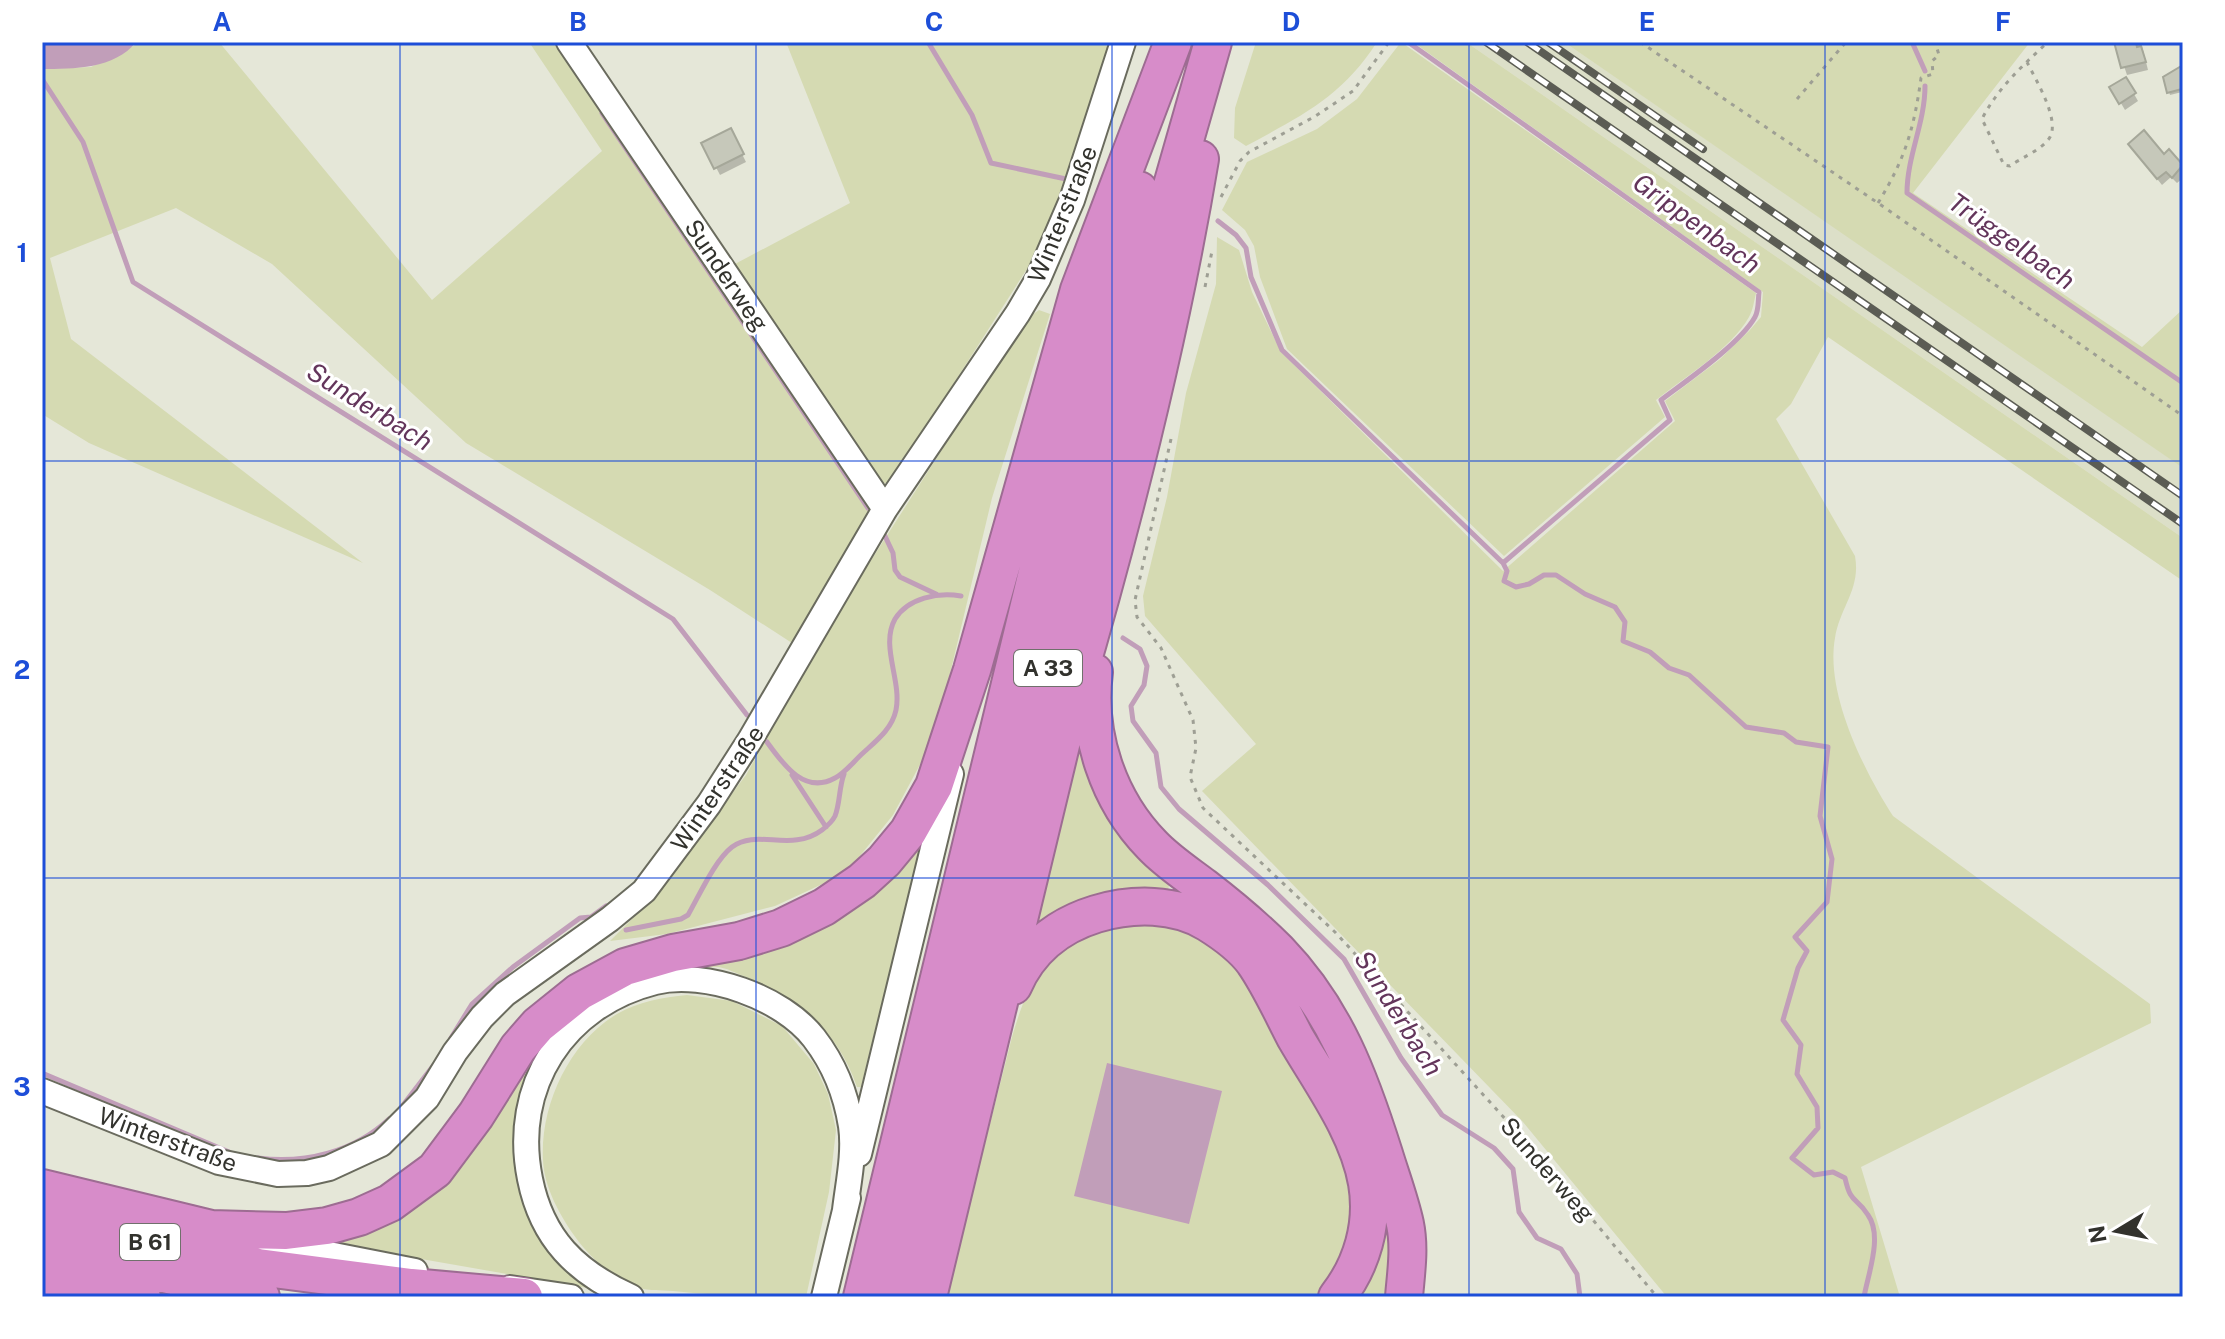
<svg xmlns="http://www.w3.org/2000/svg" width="2225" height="1339" viewBox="0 0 2225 1339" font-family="'Public Sans',sans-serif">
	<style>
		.built { fill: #dcdfc8 }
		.green { fill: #d5dab2 }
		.water { fill: #c19eb9 }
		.shadow { fill: #0003 }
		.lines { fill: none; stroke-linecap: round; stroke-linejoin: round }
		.stream { stroke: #c19eb9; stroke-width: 5 }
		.building { fill: #c6c8ba; stroke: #a5a799; stroke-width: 2 }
		.minor-casing { stroke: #6a6b5e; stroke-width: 28 }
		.highway-casing { stroke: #9d6c92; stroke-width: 40 }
		.path { stroke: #9e9f94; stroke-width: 3; stroke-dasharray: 4 6; stroke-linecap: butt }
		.minor { stroke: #fff; stroke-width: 24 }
		.highway { stroke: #d78cc9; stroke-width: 36 }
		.rail-casing { stroke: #5b5c54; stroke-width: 8 }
		.rail { stroke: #fff; stroke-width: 5; stroke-dasharray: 15; stroke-linecap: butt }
		.grid { fill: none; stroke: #1d4ed8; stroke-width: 2; stroke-opacity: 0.55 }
		.labels { text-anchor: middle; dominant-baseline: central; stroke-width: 6; stroke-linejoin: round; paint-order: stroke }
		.shield { fill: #fff; stroke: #70706c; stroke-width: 2 }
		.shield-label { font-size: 22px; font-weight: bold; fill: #32322d }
		.street-label { font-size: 24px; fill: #32322d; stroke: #fff }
		.water-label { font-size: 26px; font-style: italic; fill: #63355b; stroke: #fff }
		.neatline { fill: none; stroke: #1d4ed8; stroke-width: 3 }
		.grid-label { font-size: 26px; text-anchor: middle; font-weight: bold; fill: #1d4ed8 }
	</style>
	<rect width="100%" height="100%" fill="#e5e7d8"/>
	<!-- built -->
	<path class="built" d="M1466 42H1564L2130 430 2183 468V538Z"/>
	<!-- green -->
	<path class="green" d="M136 42H219L432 300 602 151 529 42H559L873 502 871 512 792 643 710 590 466 443 272 264 176 208 50 258 71 339 363 563 89 443 42 414V69L91 67 135 45Z
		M786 42H1112L1071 168 1032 261 890 483H882L733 265 850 203Z
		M1256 42H1377C1342 97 1301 116 1246 146L1234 138 1235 108Z
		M1401 42 1756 293C1754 301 1753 310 1749 317 1731 349 1685 377 1656 400L1665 417 1504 556 1287 349 1260 277 1254 246 1245 230 1222 210 1247 162 1317 129 1357 99Z
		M1413 42H1466L2183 538V581L1828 337 1791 404 1776 419 1855 556C1861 589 1840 607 1835 638 1825 693 1864 771 1893 816L2150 1004 2151 1023 1861 1167 1900 1297H1667L1523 1122 1202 791 1256 744 1145 616 1143 596 1167 497 1186 393 1216 284 1217 237 1239 250 1252 292 1281 352 1503 571 1675 421 1665 401 1719 360 1749 331 1761 317 1763 292Z
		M1564 42H2030L1913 193 2142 347 2183 309V468Z
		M1039 310 1050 314 992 498 943 703 924 757 893 815 846 873 775 906 667 934 610 941 653 898 746 775 836 615 1025 320Z
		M1077 738 1170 878 1167 898 1032 941Z
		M924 831 861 1087H857C839 1033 798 997 746 977 737 974 726 967 716 967 704 967 691 970 679 971Z
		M1151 918 1198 933 1241 968 1347 1161C1352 1181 1358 1216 1352 1237 1346 1257 1331 1282 1317 1297H946L1012 1037C1023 999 1042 946 1084 932 1105 925 1129 922 1151 918Z
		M1276 966 1332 1048 1392 1224 1388 1297H1353L1378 1243Z
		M687 995 732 1001 782 1026 814 1064 828 1094 836 1130 829 1192 806 1297C761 1297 718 1296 673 1291 661 1290 647 1291 636 1287 614 1280 589 1256 576 1238 560 1216 544 1187 543 1160 540 1106 569 1042 617 1014 638 1002 663 997 687 995Z
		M545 1033 517 1165 593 1289 324 1242 363 1227Z"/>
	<!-- water -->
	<path class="water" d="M42 42H136C115 69 73 69 42 69Z
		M1107 1063 1222 1091 1189 1224 1074 1196Z"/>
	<!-- shadow -->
	<path class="shadow" d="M2116 42H2141L2148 70 2127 75Z
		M2183 67 2182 92 2170 95 2165 78Z
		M2126 80 2138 101 2125 110 2112 88Z
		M730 130 746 162 720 175 704 144Z
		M2130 145 2164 157 2169 152 2183 171V178L2177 183 2171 177 2162 185Z"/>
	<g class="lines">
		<!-- stream -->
		<path class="stream" d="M928 42 972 115 991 163 1066 179
			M1408 42 1759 292C1758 300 1759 310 1755 317 1740 344 1686 381 1661 400L1670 420 1503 563
			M1912 42 1925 71
			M42 79 83 142 133 282 673 619 747 715
			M1925 86C1925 123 1907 156 1907 193L2183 383
			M602 113 868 508
			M1218 221 1236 235 1246 248 1251 277 1282 350 1503 563 1507 571 1504 581 1516 587 1529 584 1544 575H1556L1585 594 1615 607 1625 622 1623 641 1650 652 1669 668 1689 675 1746 727 1784 733 1796 742 1828 747 1820 816 1832 859 1827 902 1795 937 1807 951 1798 968 1783 1020 1801 1045 1797 1074 1817 1107 1818 1128 1792 1158 1814 1175 1833 1172 1845 1178C1851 1205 1856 1196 1868 1215 1883 1236 1868 1274 1864 1297
			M884 534 893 553 895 570 900 577 936 594
			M1123 638 1140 649 1147 666 1144 685 1131 706 1133 721 1156 753 1161 787 1179 809 1268 885 1344 959 1401 1058 1442 1115 1494 1148 1513 1169 1519 1212 1537 1238 1561 1249 1577 1274 1580 1297
			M767 742C783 764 804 795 835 778 845 773 854 761 863 753 876 741 892 729 896 710 902 681 880 646 895 619 908 598 938 592 961 596
			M792 775 826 827
			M626 930 681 919 688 915C699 896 715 860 732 847 757 828 791 853 822 830 826 827 832 822 835 816 840 804 839 787 844 774
			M451 1038 472 1004 513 967 580 918 591 917 606 906
			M42 1073 229 1152
			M400 1109 433 1066
			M258 1158C305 1164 354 1152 389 1119"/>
	</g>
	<!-- building -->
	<path class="building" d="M2114 42H2136L2137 47 2141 46 2146 62 2121 68Z
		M2183 65 2182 89 2167 93 2163 77Z
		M2126 77 2136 93 2119 104 2109 87Z
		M731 128 744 154 714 169 701 143Z
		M2144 130 2164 154 2169 149 2183 165 2172 178 2166 172 2157 179 2128 144Z"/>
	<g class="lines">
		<defs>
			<path id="minor" d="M569 42 885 509
				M42 1091 219 1162 278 1174 307 1173 329 1168 381 1144 427 1098 455 1052 482 1017 505 994 610 919 644 891 709 804 750 740 885 509 1018 313 1038 279 1072 200 1123 42
				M859 1154 951 774
				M262 1241 415 1271
				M510 1288 571 1297
				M631 1297C576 1272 542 1239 530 1179 511 1086 564 1005 655 982 706 970 782 997 814 1038 834 1064 846 1094 851 1126 855 1153 848 1184 845 1210
				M824 1297 848 1198"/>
			<path id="highway" d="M1094 672C1086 734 1108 800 1152 845 1167 861 1187 874 1204 887 1230 907 1255 928 1278 951 1335 1010 1360 1078 1384 1154 1391 1177 1400 1201 1405 1224 1410 1248 1406 1273 1404 1297
				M1013 986C1029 949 1057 926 1096 914 1133 903 1175 903 1208 923 1224 933 1243 947 1254 962 1270 985 1282 1012 1295 1037 1321 1082 1358 1131 1367 1183 1374 1224 1362 1265 1337 1297
				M42 1188 211 1229 286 1231 327 1226 359 1217 390 1203 435 1170 476 1115 518 1048 538 1025 579 992 625 967 673 953 739 941 781 928 824 907 862 881 884 861 908 832 934 786 972 670 1079 290 1173 42
				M42 1216 258 1267 411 1287 524 1297
				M42 1245 261 1297
				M42 1276 142 1297
				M862 1297 1052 510 1139 190
				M892 1297 1145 280 1213 42
				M928 1297 1074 691C1125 516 1170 339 1200 159"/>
		</defs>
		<!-- minor casing -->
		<use href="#minor" class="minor-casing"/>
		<!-- highway casing -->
		<use href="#highway" class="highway-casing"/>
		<!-- path -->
		<path class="path" d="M1640 42 1878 203 2183 416
			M2027 62C2035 79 2063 123 2048 140 2039 151 2021 158 2010 166L2004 165 1982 119C1997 89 2023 65 2048 42
			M1797 99 1846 42
			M1221 197 1240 161 1249 152 1314 117 1353 91 1389 42
			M1878 203C1905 159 1914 129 1921 78L1933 74 1932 61 1939 55 1935 42
			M1205 287 1212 251
			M1171 439 1135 600 1137 617 1161 648 1193 720 1196 748 1190 777 1203 808 1336 933 1549 1167 1657 1297"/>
		<!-- minor -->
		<use href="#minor" class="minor"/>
		<!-- highway -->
		<use href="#highway" class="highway"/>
		<defs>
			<path id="rail" d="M1486 42 2183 524
				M1527 42 2183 496
				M1548 42 1703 149"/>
		</defs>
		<!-- rail casing -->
		<use href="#rail" class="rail-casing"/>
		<!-- rail -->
		<use href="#rail" class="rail"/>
	</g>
	<!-- grid -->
	<path class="grid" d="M400 42V1297M756 42V1297M1112 42V1297M1469 42V1297M1825 42V1297M42 461H2183M42 878H2183"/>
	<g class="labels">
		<!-- shield labels -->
		<g class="shield">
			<rect x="1014" y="650" width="68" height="36" rx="6"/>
			<rect x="120" y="1224" width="60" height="36" rx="6"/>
		</g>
		<g class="shield-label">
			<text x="1048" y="668">A 33</text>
			<text x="150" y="1242">B 61</text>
		</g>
		<!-- street labels -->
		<g class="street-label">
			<text transform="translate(1062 214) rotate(-68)">Winterstraße</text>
			<text transform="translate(727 275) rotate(56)">Sunderweg</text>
			<text transform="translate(717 788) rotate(-56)">Winterstraße</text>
			<text transform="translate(168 1139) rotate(20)">Winterstraße</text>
			<text transform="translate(1548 1169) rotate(49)">Sunderweg</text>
		</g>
		<!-- water labels -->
		<g class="water-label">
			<text transform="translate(1697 223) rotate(36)">Grippenbach</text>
			<text transform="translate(2012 241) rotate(35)">Trüggelbach</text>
			<text transform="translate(370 406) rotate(32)">Sunderbach</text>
			<text transform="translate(1399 1013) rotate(58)">Sunderbach</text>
		</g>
	</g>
	<!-- border -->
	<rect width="2225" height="1339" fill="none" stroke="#ffffff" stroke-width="88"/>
	<!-- north arrow -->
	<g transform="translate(2117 1231) rotate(260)" stroke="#ffffff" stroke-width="6" paint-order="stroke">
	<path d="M0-6L14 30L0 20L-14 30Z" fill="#32322d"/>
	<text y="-12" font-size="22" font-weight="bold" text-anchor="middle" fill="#32322d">N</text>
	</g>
	<rect x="44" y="44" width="2137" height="1251" class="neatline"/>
	<g class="grid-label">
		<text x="222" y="31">A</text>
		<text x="578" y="31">B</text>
		<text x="934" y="31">C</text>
		<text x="1291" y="31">D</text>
		<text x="1647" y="31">E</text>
		<text x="2003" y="31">F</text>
		<text x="22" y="262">1</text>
		<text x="22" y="679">2</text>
		<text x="22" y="1096">3</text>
	</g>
</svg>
